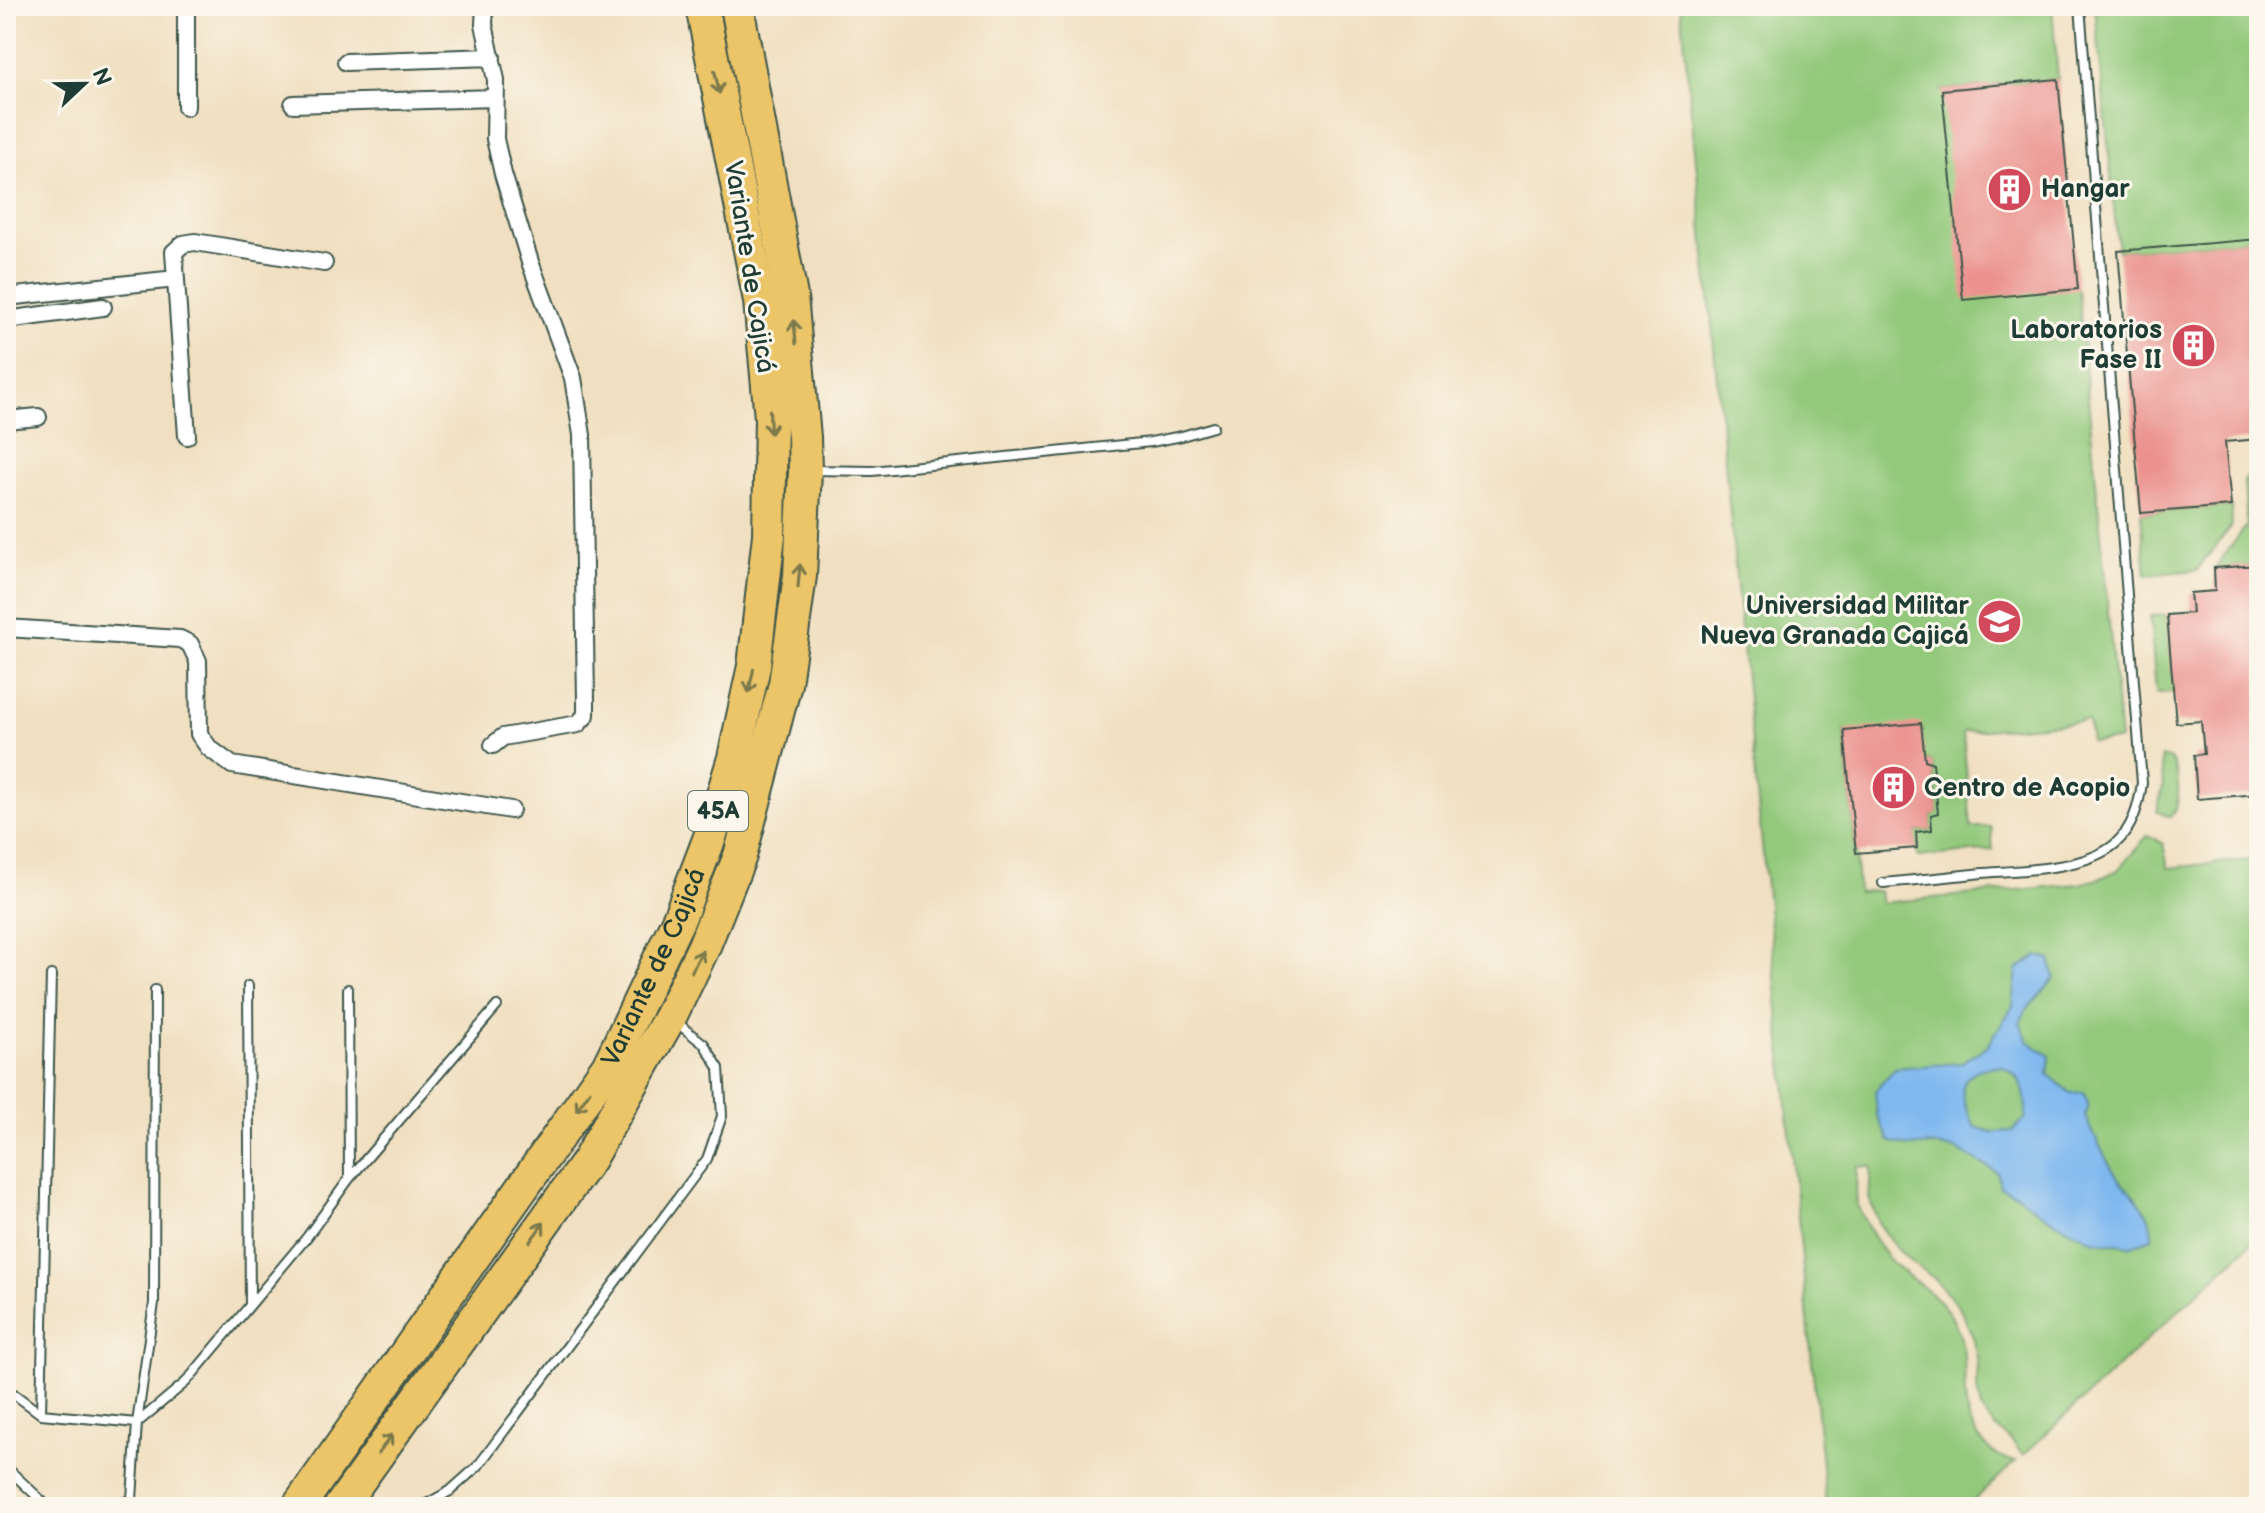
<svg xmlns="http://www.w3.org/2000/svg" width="2265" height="1513" viewBox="0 0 2265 1513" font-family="'Balsamiq Sans',sans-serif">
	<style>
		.green { fill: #93c97b; stroke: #598358; stroke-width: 2 }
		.water { fill: #7eb8ef; stroke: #4e7a92; stroke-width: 2; fill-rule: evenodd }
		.building { fill: #eb928e }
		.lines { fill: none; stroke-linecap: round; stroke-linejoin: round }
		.lane-casing { stroke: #3e5549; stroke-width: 12 }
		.street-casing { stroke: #3e5549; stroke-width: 20 }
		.highway-casing { stroke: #3e5549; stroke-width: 36 }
		.lane { stroke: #fff; stroke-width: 8 }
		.street { stroke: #fff; stroke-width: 16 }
		.highway { stroke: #ecc569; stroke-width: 32 }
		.oneway { stroke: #7b7a4c }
		.labels { text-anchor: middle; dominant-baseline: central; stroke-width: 6; stroke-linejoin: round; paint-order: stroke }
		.shield { fill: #fbf7ec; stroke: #61756b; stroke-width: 2 }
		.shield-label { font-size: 24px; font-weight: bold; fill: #1f3d34 }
		.poi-label { font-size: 26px; font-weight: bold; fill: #1f3d34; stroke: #fbf7ec; text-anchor: start }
		.street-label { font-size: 26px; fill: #1f3d34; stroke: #fbf7ec }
	</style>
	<rect width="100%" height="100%" fill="#fbf7ec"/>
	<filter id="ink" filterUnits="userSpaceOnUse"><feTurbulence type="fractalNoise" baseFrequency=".0125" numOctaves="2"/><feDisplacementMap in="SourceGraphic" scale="16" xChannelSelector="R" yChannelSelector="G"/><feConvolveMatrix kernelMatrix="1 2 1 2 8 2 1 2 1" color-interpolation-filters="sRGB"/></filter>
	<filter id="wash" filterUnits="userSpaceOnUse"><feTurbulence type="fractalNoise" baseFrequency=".006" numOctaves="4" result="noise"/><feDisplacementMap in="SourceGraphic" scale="32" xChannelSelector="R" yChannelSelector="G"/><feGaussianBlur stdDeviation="1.8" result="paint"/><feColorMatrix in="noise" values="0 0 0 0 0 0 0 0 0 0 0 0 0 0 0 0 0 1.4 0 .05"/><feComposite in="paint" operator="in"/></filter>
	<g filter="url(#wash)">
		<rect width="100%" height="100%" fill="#f0dfc0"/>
		<!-- green -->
		<path class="green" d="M1681 6H2052L2058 79 1942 90 2078 289 2120 740 2091 742 2088 721 1963 732 1971 827H1991L1993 850 1918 857 1915 832 1932 830 1931 815 1938 812 1933 763 1844 730 1856 853 1858 892 1879 891 1881 903 2079 884 2101 878 2118 870 2148 835 2163 844 2168 868 2259 859V1236L2023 1455 2012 1441 1994 1426 1981 1409 1977 1389 1978 1357 1973 1337 1959 1306 1935 1279 1912 1263 1894 1245 1878 1222 1869 1197 1871 1167 1857 1166C1857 1177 1855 1191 1857 1203 1858 1210 1864 1218 1867 1225 1874 1239 1883 1254 1895 1265 1920 1287 1944 1296 1958 1330 1974 1369 1951 1411 1985 1445 1995 1455 2002 1460 2016 1461L1967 1507H1826Z
			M2095 6H2259V239L2118 251Z
			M2259 465V565L2214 569 2247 525 2244 480 2253 466Z
			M2231 506 2232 525 2197 570 2146 575 2141 513Z
			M2167 615 2174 692 2156 693 2150 616Z
			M2161 757 2171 760C2179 773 2183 806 2170 817L2157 812 2163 786Z"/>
		<!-- water -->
		<path class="water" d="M2037 956 2050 959 2055 978 2026 1010 2020 1023 2028 1041 2050 1056 2048 1074 2070 1093 2084 1092 2088 1103 2085 1116C2095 1135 2103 1156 2115 1173 2131 1196 2153 1207 2152 1238L2129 1246 2092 1240 2050 1219 2014 1193 2000 1187 1998 1173 1956 1149 1930 1145 1910 1147 1889 1141 1877 1116 1875 1091 1895 1068 1961 1063 1988 1045 2013 1006 2017 970ZM2002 1066C2025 1077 2026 1095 2026 1118L2012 1131 1991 1132 1975 1127C1955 1091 1956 1068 2002 1066Z"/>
		<g id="blocks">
			<!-- building -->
			<path class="building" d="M2058 79 2078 289 1963 300 1942 90Z
				M2259 239V439L2225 442 2231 506 2141 513 2118 251Z
				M2259 565V794L2197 799 2194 755 2204 754 2201 721 2176 723 2167 615 2192 613 2190 593 2215 591 2214 568Z
				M1921 723 1925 760 1933 763 1938 813 1931 815 1932 830 1916 832 1917 848 1856 853 1844 730Z"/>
		</g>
	</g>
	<g filter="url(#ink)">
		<use href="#blocks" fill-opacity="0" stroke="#3e5549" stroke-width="2"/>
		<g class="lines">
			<defs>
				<path id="lane" d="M813 470 872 471 1151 442 1182 436 1213 427
					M1883 883C1916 880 1949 877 1982 873 2022 870 2084 870 2115 844 2133 828 2139 805 2142 783L2080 6
					M51 975 41 1414 137 1423 132 1499 113 1507
					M248 986 250 1305
					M348 989 349 1179
					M6 1388 41 1414
					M137 1423 186 1382 307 1237 349 1179 497 1006
					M137 1423 154 1303 155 990
					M6 1467 42 1501 45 1507
					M6 1503 19 1507
					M421 1507 450 1491 478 1466 707 1159 722 1116 719 1068 704 1044 676 1022"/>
				<path id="street" d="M485 6 484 24 496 80 495 139 503 174 530 262 573 378 582 435 586 701V715L578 724 503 737 493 745
					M346 62 492 57
					M293 104 495 98
					M186 107V6
					M6 297 176 279
					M6 320 103 307
					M6 420 38 417
					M187 436 174 252 183 244 195 242 324 263
					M6 628 180 639 190 644 198 661 199 734 209 748 232 765 511 810"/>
				<g id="highway">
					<path id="s1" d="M298 1507 610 1063 680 916 710 837 734 758 754 666 769 535 771 418 760 301 702 6"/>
					<path d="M340 1507 588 1161 670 1017 704 946 740 856 785 684 800 576 805 470 804 437 791 296 737 6"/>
				</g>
			</defs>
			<!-- lane casing -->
			<use href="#lane" class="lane-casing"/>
			<!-- street casing -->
			<use href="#street" class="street-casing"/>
			<!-- highway casing -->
			<use href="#highway" class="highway-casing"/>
			<!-- lane -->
			<use href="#lane" class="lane"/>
			<!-- street -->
			<use href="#street" class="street"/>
			<!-- highway -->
			<use href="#highway" class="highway"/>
		</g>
		<!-- one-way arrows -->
		<defs><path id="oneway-shaft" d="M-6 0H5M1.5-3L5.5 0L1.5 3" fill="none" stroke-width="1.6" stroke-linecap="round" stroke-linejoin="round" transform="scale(2)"/></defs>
		<g class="oneway">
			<use href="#oneway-shaft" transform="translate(717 82) rotate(78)"/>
			<use href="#oneway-shaft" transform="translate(795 332) rotate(-95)"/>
			<use href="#oneway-shaft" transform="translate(770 422) rotate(88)"/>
			<use href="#oneway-shaft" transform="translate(799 576) rotate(-85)"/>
			<use href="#oneway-shaft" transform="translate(751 681) rotate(102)"/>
			<use href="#oneway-shaft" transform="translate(697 961) rotate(-64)"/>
			<use href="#oneway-shaft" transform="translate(583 1101) rotate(125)"/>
			<use href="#oneway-shaft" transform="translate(537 1232) rotate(-54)"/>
			<use href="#oneway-shaft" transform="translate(385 1444) rotate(-54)"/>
		</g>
	</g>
	<!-- icons -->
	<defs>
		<symbol id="building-disc" viewBox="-11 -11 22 22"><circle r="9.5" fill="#d1495b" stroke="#fbf7ec"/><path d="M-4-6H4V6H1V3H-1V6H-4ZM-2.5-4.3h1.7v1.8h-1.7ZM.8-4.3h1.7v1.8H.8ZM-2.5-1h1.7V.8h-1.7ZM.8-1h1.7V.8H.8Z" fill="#fff"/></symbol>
		<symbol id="university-disc" viewBox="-11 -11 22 22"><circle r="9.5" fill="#d1495b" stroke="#fbf7ec"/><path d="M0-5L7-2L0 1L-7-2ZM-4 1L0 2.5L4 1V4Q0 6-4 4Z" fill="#fff"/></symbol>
	</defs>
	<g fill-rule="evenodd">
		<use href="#building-disc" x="1984" y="164" width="51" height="51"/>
		<use href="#building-disc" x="2168" y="320" width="51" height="51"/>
		<use href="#university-disc" x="1974" y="596" width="51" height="51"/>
		<use href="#building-disc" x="1868" y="762" width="51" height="51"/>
	</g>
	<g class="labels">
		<!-- shield labels -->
		<rect class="shield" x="688" y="791" width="60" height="40" rx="6"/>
		<g class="shield-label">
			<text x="718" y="811">45A</text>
		</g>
		<!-- poi labels -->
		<g class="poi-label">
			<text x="2041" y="189">Hangar</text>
			<text x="2162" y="330" text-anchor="end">Laboratorios<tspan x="2162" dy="30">Fase II</tspan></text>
			<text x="1969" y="606" text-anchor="end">Universidad Militar<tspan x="1969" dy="30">Nueva Granada Cajicá</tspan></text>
			<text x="1924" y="788">Centro de Acopio</text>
		</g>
		<!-- street labels -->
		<g class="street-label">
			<text transform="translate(749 267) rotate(81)">Variante de Cajicá</text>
			<text stroke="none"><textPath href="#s1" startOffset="648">Variante de Cajicá</textPath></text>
		</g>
	</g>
	<!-- margin -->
	<rect width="2265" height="1513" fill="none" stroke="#fbf7ec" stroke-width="32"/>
	<!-- north arrow -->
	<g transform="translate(84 84) rotate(68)" stroke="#fbf7ec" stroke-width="6" paint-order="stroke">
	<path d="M0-6L14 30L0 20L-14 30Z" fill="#1f3d34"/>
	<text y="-12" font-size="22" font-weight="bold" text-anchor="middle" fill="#1f3d34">N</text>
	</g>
</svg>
